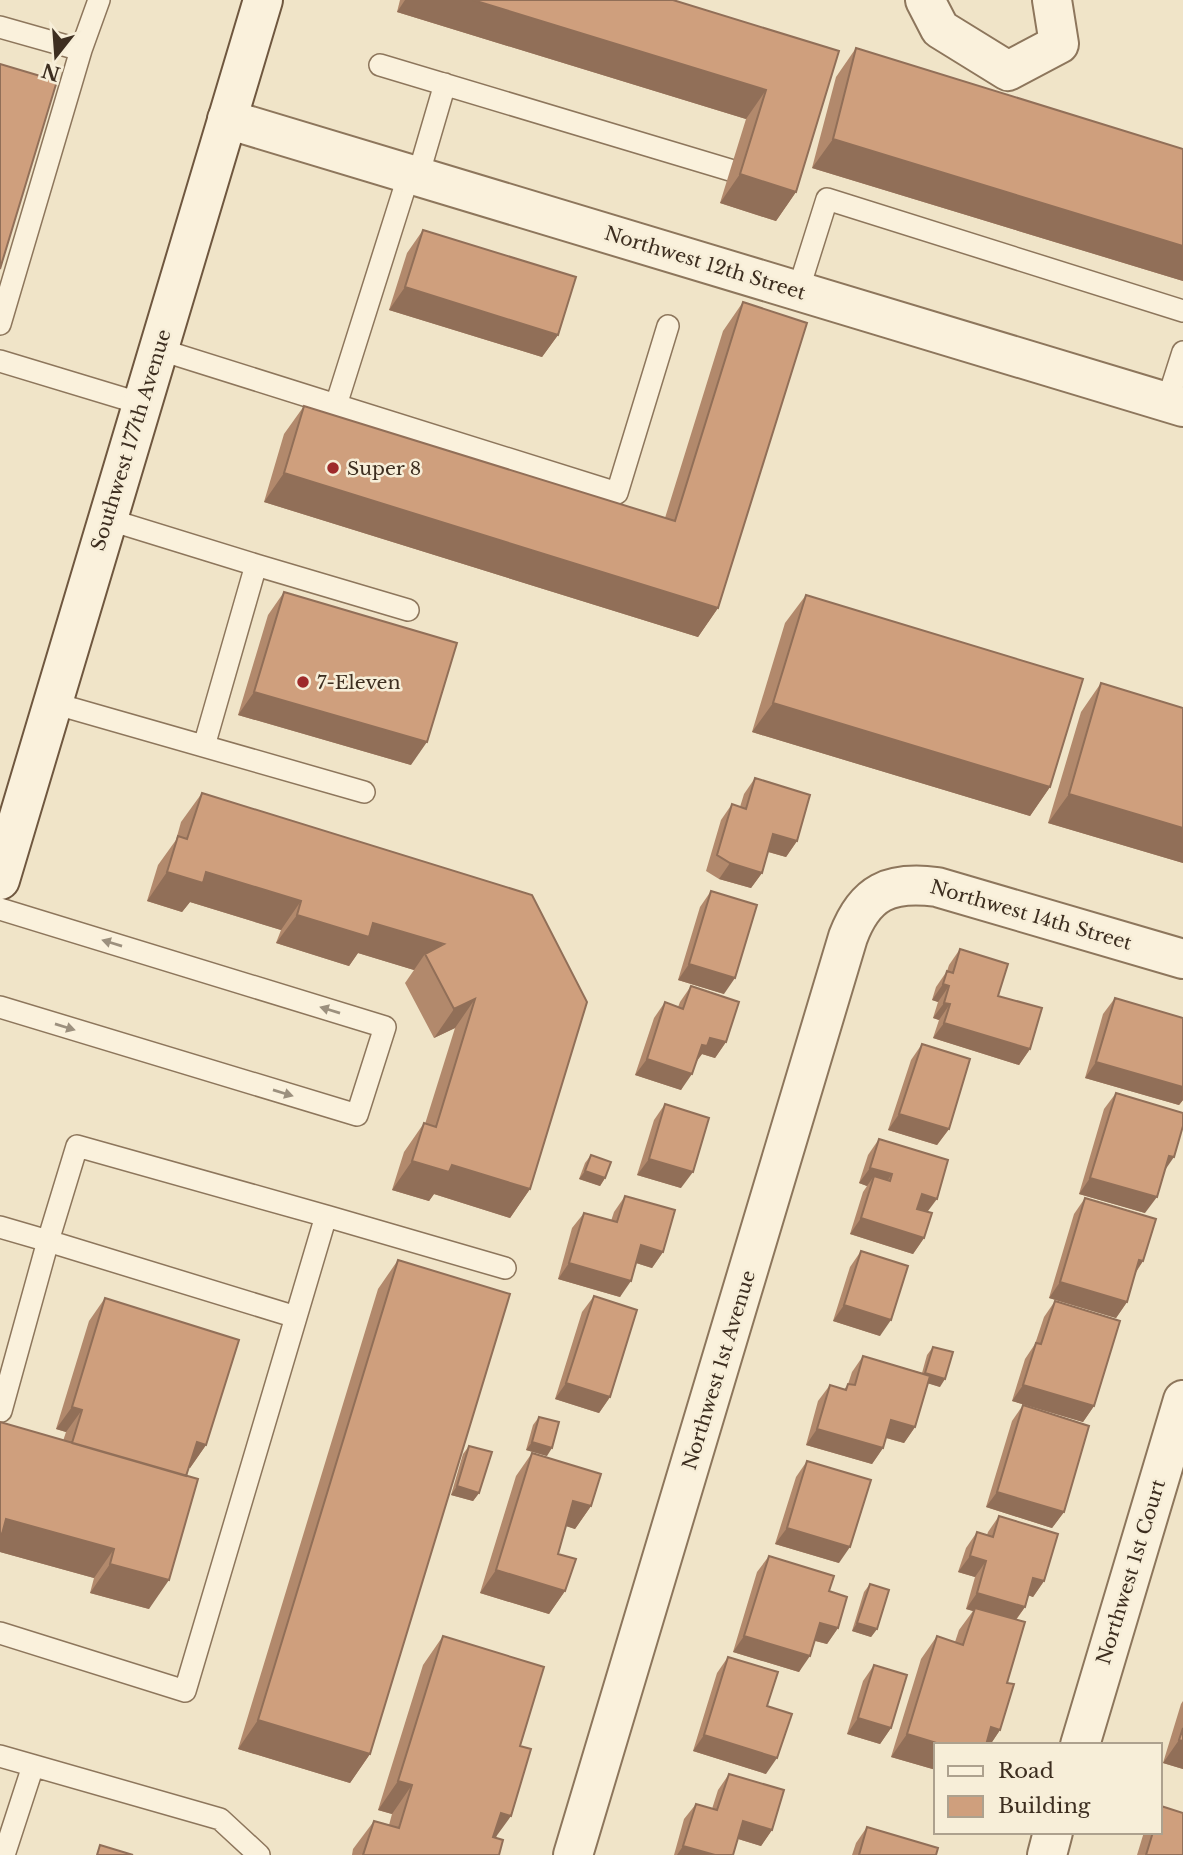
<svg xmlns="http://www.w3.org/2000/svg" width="1183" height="1855" viewBox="0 0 1183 1855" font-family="'Libre Baskerville',serif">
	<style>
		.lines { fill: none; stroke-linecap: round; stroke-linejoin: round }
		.lane-casing { stroke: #8d765c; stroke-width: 24 }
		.street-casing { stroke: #8d765c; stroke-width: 42 }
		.secondary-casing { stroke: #6f573f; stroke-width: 42 }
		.lane { stroke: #faf1dc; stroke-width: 21 }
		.street { stroke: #faf1dc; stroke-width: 38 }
		.secondary { stroke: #faf1dc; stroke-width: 38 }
		.wall { fill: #b2896c }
		.shaded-wall { fill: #916f58 }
		.building { fill: #cf9f7d; stroke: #916f58; stroke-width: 2 }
		.oneway { fill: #9c907e }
		.poi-dot { fill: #9e2a2b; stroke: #f7eed8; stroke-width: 2.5 }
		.labels { text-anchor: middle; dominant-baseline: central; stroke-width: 5; stroke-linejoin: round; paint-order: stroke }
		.street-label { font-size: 19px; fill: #3d2e20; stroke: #f7eed8 }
		.poi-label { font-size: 19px; fill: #3d2e20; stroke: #f7eed8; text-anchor: start }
	</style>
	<rect width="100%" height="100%" fill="#f0e4c8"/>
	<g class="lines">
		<defs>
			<path id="lane" d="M0 27 81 50
				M380 65 730 170
				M409 174 336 405 617 493 668 326
				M418 176 445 84
				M798 291 827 199 1183 311
				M0 324 81 50 99 0
				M158 349 336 405
				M0 361 142 404
				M1167 402 1183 352
				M107 519 256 565 204 746
				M256 565 408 610
				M53 703 364 792
				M0 909 385 1027 357 1115 0 1007
				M326 1216 505 1268
				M0 1227 48 1241 1 1411
				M0 1633 185 1691 296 1317 48 1241 77 1146 326 1216 296 1317
				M0 1756 220 1819 259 1855
				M4 1855 33 1766"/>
			<path id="street" d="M925 0 940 29 1008 71 1059 44 1052 0
				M227 119 1183 407
				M1080 1745 1183 1400
				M573 1855 848 937C865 892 889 881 937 887L1183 959
				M1047 1855 1053 1832"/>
			<path id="secondary" d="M0 880 263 0"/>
		</defs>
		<!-- lane casing -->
		<use href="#lane" class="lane-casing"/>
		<!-- street casing -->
		<use href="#street" class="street-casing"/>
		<!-- secondary casing -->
		<use href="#secondary" class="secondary-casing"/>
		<!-- lane -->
		<use href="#lane" class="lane"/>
		<!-- street -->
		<use href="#street" class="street"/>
		<!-- secondary -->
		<use href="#secondary" class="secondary"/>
	</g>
	<!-- wall -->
	<path class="wall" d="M400 0H673L839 51 796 192 776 221 720 203 746 119 397 12Z
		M856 48 1183 149V281L812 168 836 77Z
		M423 230 558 335 542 357 389 310 407 253Z
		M743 302 718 608 698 637 264 502 284 434 304 406 665 518 723 331Z
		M284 592 411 765 238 715 268 615Z
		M806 595 1050 787 1030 816 752 732 785 623Z
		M1101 683 1183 708V863L1048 823 1081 712Z
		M755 778 797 841 786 857 768 852 762 873 751 888 719 879 706 871 721 820 732 804 740 807 744 794Z
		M202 793 532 895 530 1189 510 1218 434 1194 429 1201 392 1190 404 1152 424 1123 425 1124 455 1028 434 1038 405 983 414 970 358 953 349 966 276 943 281 930 190 902 182 912 147 901 158 865 176 840 181 822Z
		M711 891 724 994 678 980 700 907Z
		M960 949 998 996 1030 1049 1019 1065 933 1038 939 1020 933 1018 938 1002 932 1000 936 987 947 971 949 965Z
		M691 986 726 1042 715 1058 702 1054 696 1062 681 1090 635 1075 654 1018 665 1002 678 1007 680 1002Z
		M1115 998 1183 1018V1100L1179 1105 1085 1078 1103 1014Z
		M922 1044 949 1129 937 1145 888 1130 911 1060Z
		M1116 1093 1145 1213 1079 1194 1104 1109Z
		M665 1104 681 1188 637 1175 654 1120Z
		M879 1139 927 1212 924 1238 913 1254 850 1234 863 1192 867 1186 859 1183 868 1155Z
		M591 1155 605 1178 600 1186 579 1179 585 1163Z
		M625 1196 663 1252 652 1268 636 1263 620 1297 558 1279 572 1228 584 1213 611 1221 614 1212Z
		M1085 1198 1143 1261 1135 1274 1127 1302 1116 1318 1049 1298 1074 1214Z
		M861 1251 880 1336 833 1321 850 1267Z
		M398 1260 370 1754 350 1783 238 1749 378 1289Z
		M594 1296 610 1397 599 1413 555 1399 582 1312Z
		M105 1298 206 1445 190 1468 189 1467 149 1609 90 1593 94 1578 0 1552V1422L63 1441 66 1432 56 1429 89 1321Z
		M1055 1301 1094 1406 1083 1422 1012 1401 1025 1359 1035 1344 1044 1317Z
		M933 1347 940 1387 928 1383 915 1427 904 1443 886 1438 883 1448 872 1464 806 1445 818 1401 830 1385 844 1390 848 1384 852 1372 863 1356 922 1373 927 1355Z
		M1023 1405 1064 1512 1052 1528 986 1507 1012 1421Z
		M539 1417 547 1456 526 1450 533 1425Z
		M469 1446 479 1493 473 1501 451 1495 463 1454Z
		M532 1453 591 1506 575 1529 566 1526 558 1554 565 1591 549 1614 480 1593 516 1476Z
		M807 1461 839 1563 775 1544 796 1477Z
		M999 1516 1044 1581 1033 1597 1028 1595 1025 1607 1016 1620 1000 1730 990 1745H936V1770L891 1757 921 1659 937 1636 955 1642 959 1630 973 1611 966 1609 975 1577 958 1572 966 1548 977 1532 987 1535 988 1532Z
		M769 1556 829 1591 838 1628 827 1644 815 1641 799 1672 733 1652 757 1572Z
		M870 1584 877 1629 871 1637 852 1631 864 1592Z
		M443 1636 520 1746 496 1838 499 1855H352L353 1849 374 1821 389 1825 392 1814 378 1810 423 1665Z
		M728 1657 767 1706 766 1774 693 1751 717 1673Z
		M874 1665 891 1728 880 1744 847 1734 863 1681Z
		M1183 1701V1769L1163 1763 1181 1704Z
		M729 1774 772 1830 761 1846 738 1839 733 1855H674L684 1819 696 1804 712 1809 718 1790Z
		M867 1827 936 1855H852L856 1843Z
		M1144 1832H1160L1183 1855H1137Z"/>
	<!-- shaded-wall -->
	<path class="shaded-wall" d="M405 0H473L766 90 746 119 397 12Z
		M833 139 1183 246V281L812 168Z
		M740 174 796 192 776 221 720 203Z
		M405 287 558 335 542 357 389 310Z
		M284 473 718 608 698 637 264 502Z
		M254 692 427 742 411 765 238 715Z
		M773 703 1050 787 1030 816 752 732Z
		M1069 794 1183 828V863L1048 823Z
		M773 834 797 841 786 857 762 850Z
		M730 863 762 873 751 888 719 879Z
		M167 872H206L301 901 281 930 190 902 182 912 147 901Z
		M297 915 373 923 444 944 425 954 414 970 358 953 349 966 276 943Z
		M689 964 735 978 724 994 678 980Z
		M943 984 949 986 938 1002 932 1000Z
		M475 999 455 1028 434 1038 454 1009Z
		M944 1003 950 1004 939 1020 933 1018Z
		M944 1023 1030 1049 1019 1065 933 1038Z
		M710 1038 726 1042 715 1058 702 1054 696 1062 702 1045Z
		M647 1059 692 1074 681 1090 635 1075Z
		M1096 1062 1183 1087V1100L1179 1105 1085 1078Z
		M899 1114 949 1129 937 1145 888 1130Z
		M1169 1156 1174 1157 1163 1173Z
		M649 1159 693 1172 681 1188 637 1175Z
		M412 1161 452 1165 530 1189 510 1218 434 1194 429 1201 392 1190Z
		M870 1168 892 1174 881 1190 874 1176 867 1186 859 1183Z
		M585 1171 605 1178 600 1186 579 1179Z
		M1090 1178 1157 1197 1145 1213 1079 1194Z
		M922 1194 937 1199 925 1215 911 1210Z
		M861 1218 924 1238 913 1254 850 1234Z
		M641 1245 663 1252 652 1268 630 1261Z
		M1139 1260 1143 1261 1132 1277Z
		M569 1263 631 1281 620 1297 558 1279Z
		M1060 1282 1127 1302 1116 1318 1049 1298Z
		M844 1305 891 1320 880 1336 833 1321Z
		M925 1373 945 1379 940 1387 920 1381Z
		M566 1383 610 1397 599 1413 555 1399Z
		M1023 1385 1094 1406 1083 1422 1012 1401Z
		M72 1407 82 1410 66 1432 56 1429Z
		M891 1420 915 1427 904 1443 880 1436Z
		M817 1429 883 1448 872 1464 806 1445Z
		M197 1442 206 1445 190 1468 181 1465Z
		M532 1442 552 1448 547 1456 526 1450Z
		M457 1486 479 1493 473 1501 451 1495Z
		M997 1492 1064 1512 1052 1528 986 1507Z
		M573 1501 591 1506 575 1529 557 1523Z
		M6 1519 114 1549 94 1578 0 1552V1527Z
		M787 1528 850 1547 839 1563 775 1544Z
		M970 1556 986 1561 975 1577 958 1572Z
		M110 1564 169 1580 149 1609 90 1593Z
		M496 1570 565 1591 549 1614 480 1593Z
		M1033 1578 1044 1581 1033 1597 1022 1593Z
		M977 1593 1025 1607 1014 1622 975 1608 973 1611 966 1609Z
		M820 1623 838 1628 827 1644 809 1639Z
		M857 1623 877 1629 871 1637 852 1631Z
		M744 1636 810 1656 799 1672 733 1652Z
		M858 1718 891 1728 880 1744 847 1734Z
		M258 1720 370 1754 350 1783 238 1749Z
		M991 1727 1000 1730 990 1745H979Z
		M907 1734 943 1745H936V1770L891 1757Z
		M704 1735 777 1758 766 1774 693 1751Z
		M1179 1740 1183 1741V1769L1163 1763Z
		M398 1781 412 1785 392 1814 378 1810Z
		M501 1813 511 1816 490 1845Z
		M743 1821 772 1830 761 1846 732 1837Z
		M683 1846 715 1855H677Z"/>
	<!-- building -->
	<path class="building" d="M473 0H673L839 51 796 192 740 174 766 90Z
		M856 48 1183 149V246L833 139Z
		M0 64 57 81 0 269Z
		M423 230 576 277 558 335 405 287Z
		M743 302 807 323 718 608 284 473 304 406 675 521Z
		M284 592 457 643 427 742 254 692Z
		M806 595 1083 679 1050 787 773 703Z
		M1101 683 1183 708V828L1069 794Z
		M755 778 810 795 797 841 773 834 762 873 730 863 717 855 732 804 746 809Z
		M202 793 532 895 587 1002 530 1189 452 1165 449 1172 412 1161 424 1123 436 1127 475 999 454 1009 425 954 444 944 373 923 369 937 297 915 301 901 206 872 203 883 167 872 178 836 187 839Z
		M711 891 757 905 735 978 689 964Z
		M960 949 1008 964 998 996 1042 1008 1030 1049 944 1023 950 1004 944 1003 949 986 943 984 947 971 953 973Z
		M691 986 739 1002 726 1042 710 1038 707 1046 702 1045 692 1074 647 1059 665 1002 683 1009Z
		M1115 998 1183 1018V1087L1096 1062Z
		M922 1044 970 1059 949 1129 899 1114Z
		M1116 1093 1183 1113V1126L1174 1157 1169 1156 1157 1197 1090 1178Z
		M665 1104 709 1118 693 1172 649 1159Z
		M879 1139 948 1160 937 1199 922 1194 917 1209 932 1213 924 1238 861 1218 874 1176 890 1181 892 1174 870 1168Z
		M591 1155 611 1162 605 1178 585 1171Z
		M625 1196 675 1210 663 1252 641 1245 631 1281 569 1263 584 1213 617 1222Z
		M1085 1198 1156 1219 1143 1261 1139 1260 1127 1302 1060 1282Z
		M861 1251 908 1266 891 1320 844 1305Z
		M398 1260 510 1294 370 1754 258 1720Z
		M594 1296 637 1310 610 1397 566 1383Z
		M105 1298 239 1340 206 1445 197 1442 186 1476 72 1443 82 1410 72 1407Z
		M1055 1301 1120 1321 1094 1406 1023 1385 1036 1343 1041 1344Z
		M933 1347 953 1352 945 1379 925 1373Z
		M863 1356 930 1376 915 1427 891 1420 883 1448 817 1429 830 1385 846 1390 848 1384 855 1385Z
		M1023 1405 1089 1426 1064 1512 997 1492Z
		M539 1417 559 1422 552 1448 532 1442Z
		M0 1422 198 1479 169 1580 110 1564 114 1549 6 1519 2 1534 0 1533Z
		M469 1446 492 1452 479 1493 457 1486Z
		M532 1453 601 1474 591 1506 573 1501 558 1554 576 1559 565 1591 496 1570Z
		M807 1461 871 1480 850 1547 787 1528Z
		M999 1516 1058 1534 1044 1581 1033 1578 1025 1607 977 1593 986 1561 970 1556 977 1532 993 1537Z
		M769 1556 834 1576 829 1591 847 1597 838 1628 820 1623 810 1656 744 1636Z
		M870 1584 889 1590 877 1629 857 1623Z
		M975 1608 1025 1622 1007 1683 1014 1684 1000 1730 991 1727 986 1745H943L907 1734 937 1636 963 1645Z
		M443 1636 544 1667 520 1746 531 1749 511 1816 501 1813 493 1837 503 1840 499 1855H363L374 1821 399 1828 412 1785 398 1781Z
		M728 1657 778 1672 767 1706 792 1714 777 1758 704 1735Z
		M874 1665 907 1675 891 1728 858 1718Z
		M1183 1728V1741L1179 1740Z
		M729 1774 784 1790 772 1830 743 1821 733 1855H715L683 1846 696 1804 717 1810Z
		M1161 1806 1183 1813V1855H1146L1153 1832H1160Z
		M867 1827 938 1848 936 1855H859Z
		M100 1845 133 1855H97Z"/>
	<!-- one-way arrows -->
	<defs><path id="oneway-solid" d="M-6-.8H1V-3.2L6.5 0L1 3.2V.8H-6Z" transform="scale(1.75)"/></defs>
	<g class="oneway">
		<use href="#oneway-solid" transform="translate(112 943) rotate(-163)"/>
		<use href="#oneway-solid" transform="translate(330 1010) rotate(-163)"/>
		<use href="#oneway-solid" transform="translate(65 1027) rotate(17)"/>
		<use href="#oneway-solid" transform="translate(283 1093) rotate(17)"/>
	</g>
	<!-- markers -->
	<g class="poi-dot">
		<circle cx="333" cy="468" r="7"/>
		<circle cx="303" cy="682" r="7"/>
	</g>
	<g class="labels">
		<!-- street labels -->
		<g class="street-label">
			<text transform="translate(705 263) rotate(17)">Northwest 12th Street</text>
			<text transform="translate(131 440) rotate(-73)">Southwest 177th Avenue</text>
			<text transform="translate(1031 915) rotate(16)">Northwest 14th Street</text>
			<text transform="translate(719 1370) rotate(-73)">Northwest 1st Avenue</text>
			<text transform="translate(1131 1572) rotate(-73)">Northwest 1st Court</text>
		</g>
		<!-- poi labels -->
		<g class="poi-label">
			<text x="347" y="468">Super 8</text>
			<text x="317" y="682">7-Eleven</text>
		</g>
	</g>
	<!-- legend -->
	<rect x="934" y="1743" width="228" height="91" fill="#f7eed8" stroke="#ada18e" stroke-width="2"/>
	<rect x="948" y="1766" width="35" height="10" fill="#faf1dc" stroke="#ada18e" stroke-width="2"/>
	<text x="998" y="1778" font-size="21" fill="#3d2e20">Road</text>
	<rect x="948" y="1796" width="35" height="21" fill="#cf9f7d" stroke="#ada18e" stroke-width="2"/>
	<text x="998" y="1813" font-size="21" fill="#3d2e20">Building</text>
	<!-- north arrow -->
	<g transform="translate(56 56) rotate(197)" stroke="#f7eed8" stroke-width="5" paint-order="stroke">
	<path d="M0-5L12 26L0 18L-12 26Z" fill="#3d2e20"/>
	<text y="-10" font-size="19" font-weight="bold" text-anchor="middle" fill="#3d2e20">N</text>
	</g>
</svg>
